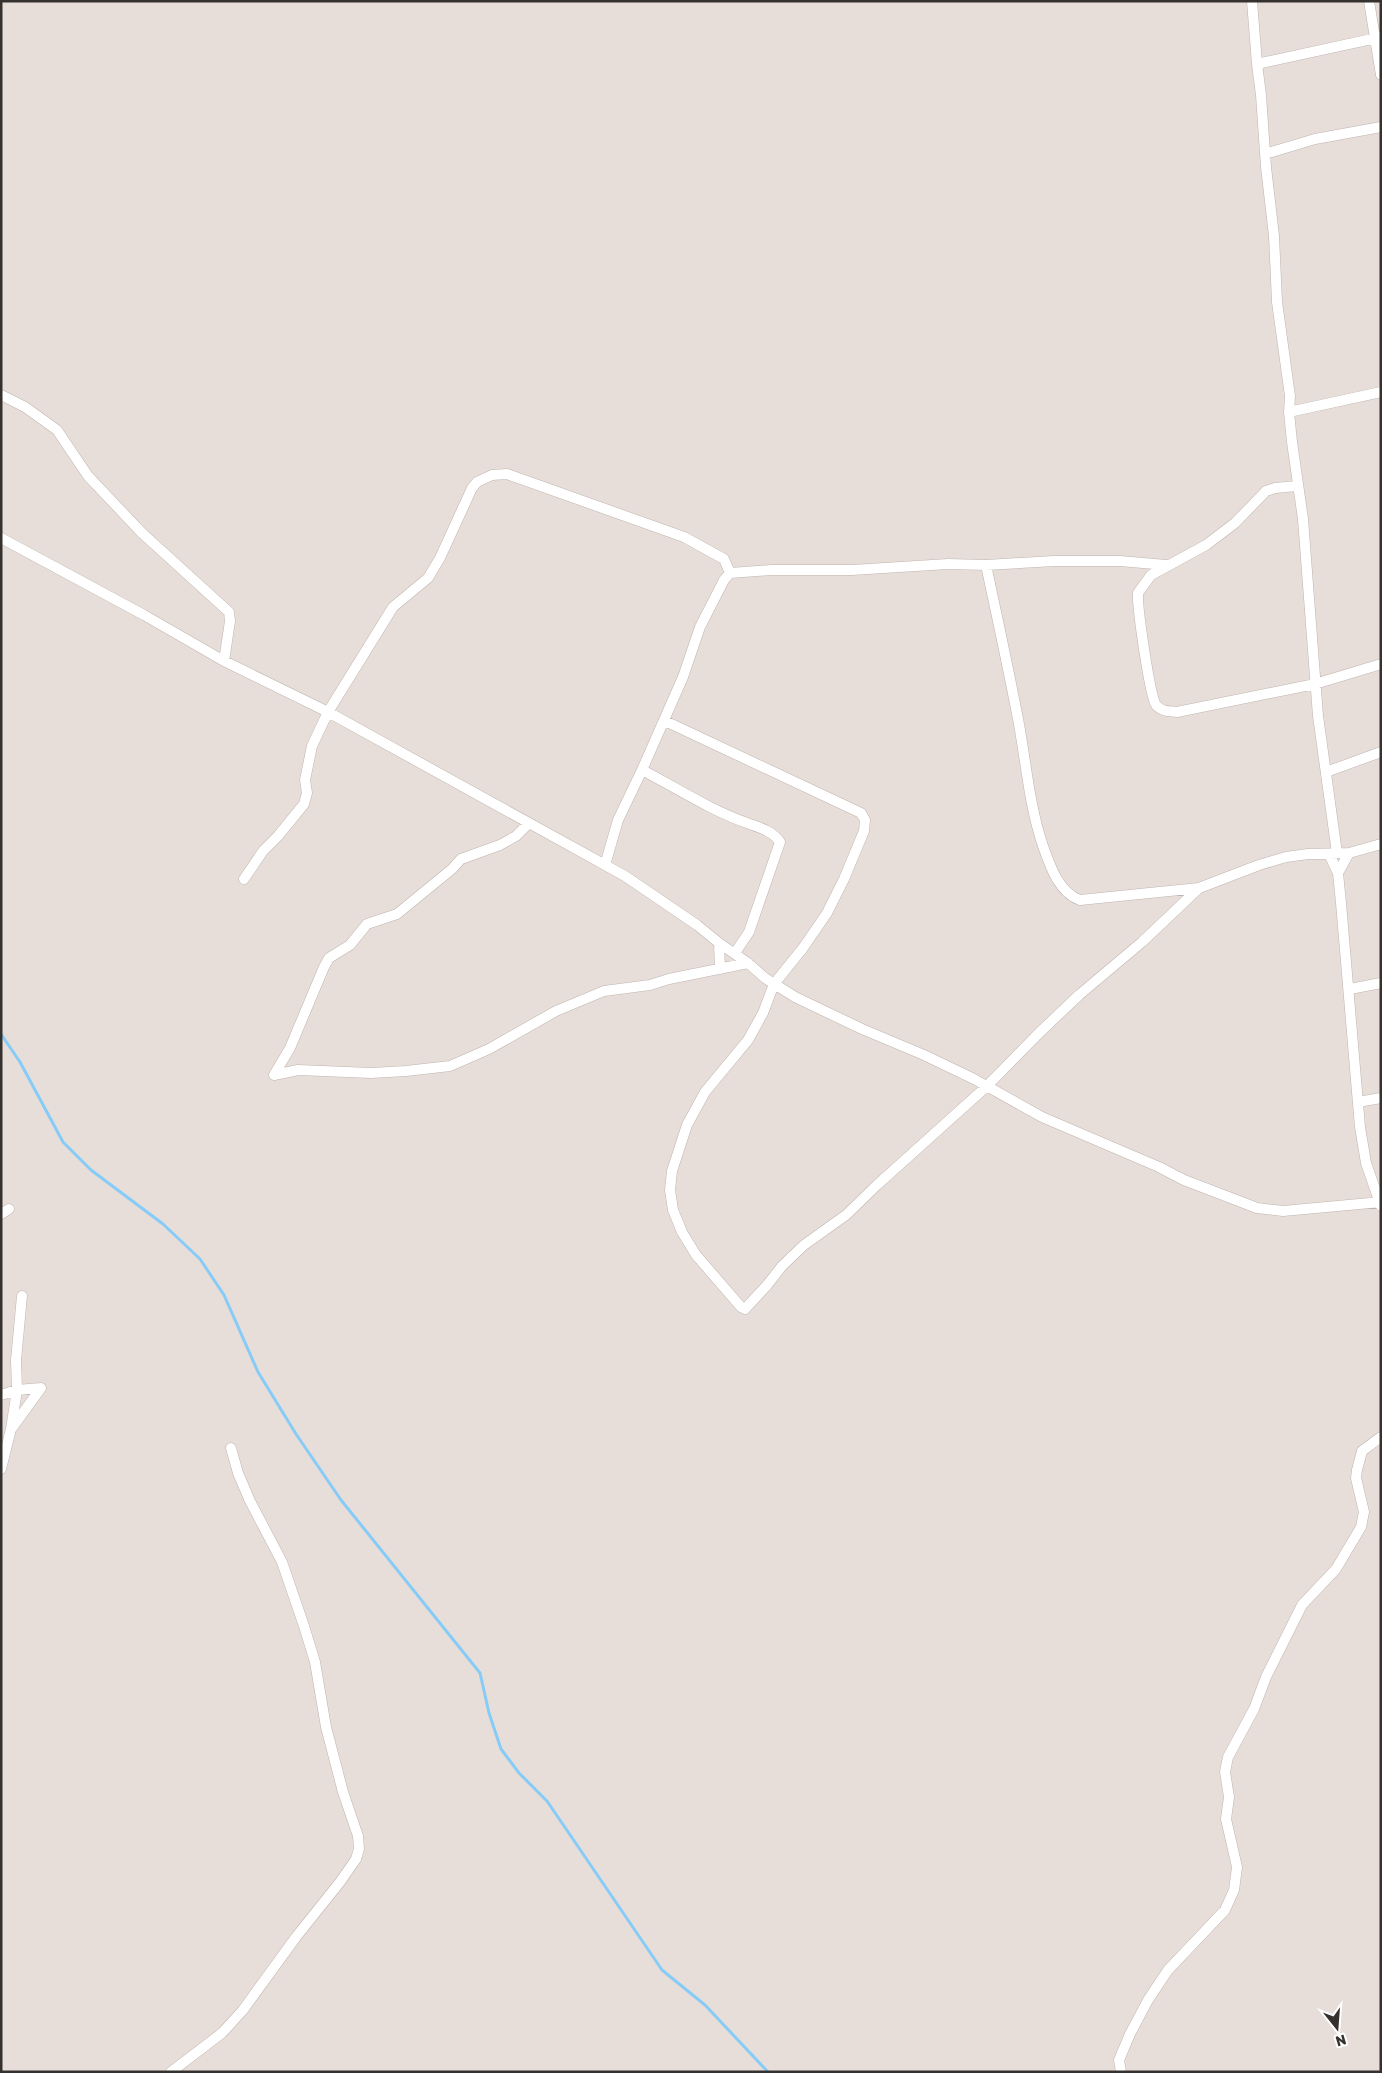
<svg xmlns="http://www.w3.org/2000/svg" width="1382" height="2073" viewBox="0 0 1382 2073" font-family="Rubik,sans-serif">
	<style>
		.lines { fill: none; stroke-linecap: round; stroke-linejoin: round }
		.stream { stroke: #86ccf7; stroke-width: 3 }
		.minor-casing { stroke: #beb4af; stroke-width: 11 }
		.minor { stroke: #fff; stroke-width: 10 }
	</style>
	<rect width="100%" height="100%" fill="#e8ded9"/>
	<g class="lines">
		<!-- stream -->
		<path class="stream" d="M1 1034 20 1062 63 1142 91 1170 163 1224 200 1259 224 1295 258 1372 296 1434 341 1500 480 1673 489 1713 501 1749 519 1773 547 1801 662 1970 705 2005 768 2072"/>
		<defs>
			<path id="minor" d="M1252 1 1257 64 1261 95 1266 167 1274 236 1277 302 1290 396 1289 412 1292 442 1303 519 1318 716 1337 853
				M1369 1 1381 75
				M1257 64 1381 37
				M1265 154 1315 139 1381 127
				M1 395 25 407 57 430 88 476 142 533 229 612 230 621 224 661
				M1289 412 1381 392
				M1297 486 1275 488 1266 491 1235 523 1206 545 1151 575 1138 593C1137 608 1150 696 1156 705 1162 712 1169 711 1177 712L1315 684 1381 664
				M1 538 144 615 224 661 328 712 625 876 697 925 719 943 748 963 765 978 795 997 862 1029 924 1055 974 1079 1042 1117 1159 1167 1184 1180 1257 1208 1283 1211 1381 1202
				M986 565C997 616 1008 667 1018 719 1026 761 1029 805 1043 846 1050 866 1059 893 1080 900L1199 888
				M665 721 861 813 865 820 864 831 844 879 827 913 803 948 774 984 763 1013 748 1040 705 1092 687 1125 672 1171 670 1190 673 1210 682 1232 696 1255 741 1307 745 1309 768 1284 782 1266 804 1245 846 1215 877 1185 986 1087 1040 1032 1079 995 1142 942 1199 888 1259 865 1286 857 1308 854 1349 853 1381 844
				M642 770C677 788 710 810 747 823 758 827 773 831 780 842L749 932 735 953
				M1326 772 1381 752
				M1329 854 1338 873 1341 903 1360 1127 1366 1163 1381 1206
				M605 865 618 820 642 770 683 677 700 627 724 580 730 573 771 570H852L948 564 986 565 1054 561H1120L1166 565
				M1338 873 1349 853
				M244 879 263 851 278 836 304 804 307 793 305 780 312 746 328 712 393 607 428 578 440 558 472 488 477 482 492 475 507 474 684 537 724 559 730 573
				M719 943 720 969
				M1350 989 1381 983
				M274 1075 298 1070 371 1073 406 1071 450 1066 489 1049 556 1011 604 991 650 985 669 979 748 963
				M274 1075 290 1048 324 967 329 958 350 945 367 924 397 914 452 869 461 859 500 845 516 836 529 823
				M1358 1102 1381 1098
				M1 1214 9 1209
				M1 1395 17 1390 41 1388
				M12 1428 41 1388
				M1 1469 11 1429 17 1390 16 1360 22 1296
				M171 2072 222 2033 243 2010 296 1937 340 1882 356 1859 359 1849 358 1836 343 1792 326 1727 315 1662 304 1626 282 1562 250 1501 238 1473 231 1448
				M1121 2072 1119 2060 1130 2034 1148 2000 1168 1970 1225 1910 1234 1890 1237 1867 1226 1819 1229 1797 1225 1772 1228 1757 1254 1709 1266 1677 1302 1605 1336 1569 1361 1527 1364 1512 1356 1478 1357 1470 1362 1451 1381 1437"/>
		</defs>
		<!-- minor casing -->
		<use href="#minor" class="minor-casing"/>
		<!-- minor -->
		<use href="#minor" class="minor"/>
	</g>
	<!-- border -->
	<rect width="1382" height="2073" fill="none" stroke="#35312f" stroke-width="5"/>
	<!-- north arrow -->
	<g transform="translate(1337 2028) rotate(163)" stroke="#ffffff" stroke-width="4" paint-order="stroke">
	<path d="M0-4L9 19L0 12L-9 19Z" fill="#35312f"/>
	<text y="-8" font-size="14" font-weight="bold" text-anchor="middle" fill="#35312f">N</text>
	</g>
</svg>
